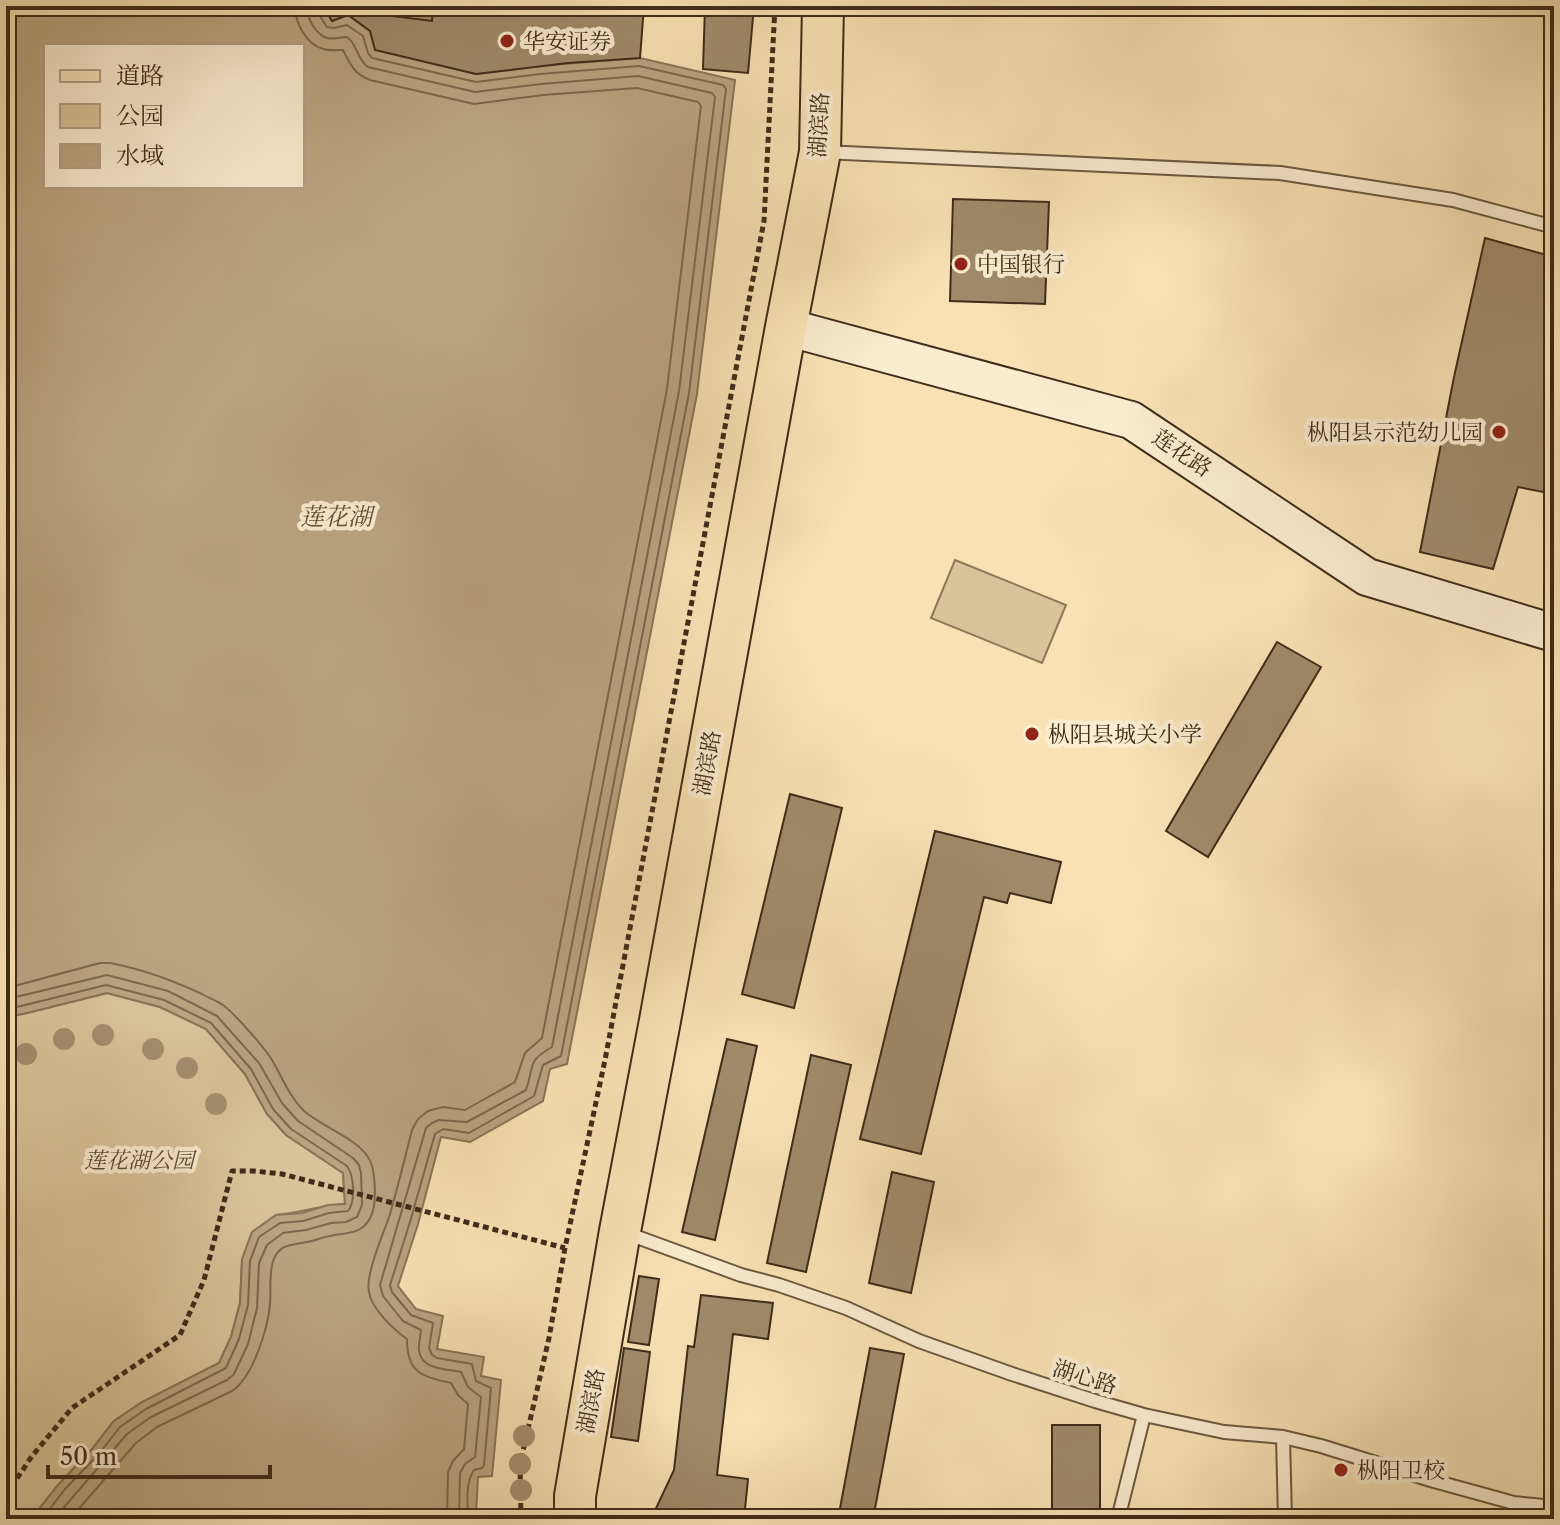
<svg xmlns="http://www.w3.org/2000/svg" width="1560" height="1525" viewBox="0 0 1560 1525" font-family="'Libre Caslon Text','Noto Serif SC',serif">
	<style>
		.green { fill: #d8c39a; stroke: #8b7859; stroke-width: 2 }
		.water { fill: #b9a480; stroke: #887456; stroke-width: 2; fill-rule: evenodd }
		.lines { fill: none; stroke-linecap: round; stroke-linejoin: round }
		.shore { stroke: #7c684c; stroke-width: 2 }
		.building { fill: #9f8b6a; stroke: #3e2c18; stroke-width: 2 }
		.service-casing { stroke: #6c5a3f; stroke-width: 16 }
		.secondary-casing { stroke: #3e2c18; stroke-width: 40 }
		.primary-casing { stroke: #3e2c18; stroke-width: 44 }
		.path { stroke: #3e2c18; stroke-width: 5; stroke-dasharray: 6 4; stroke-linecap: butt }
		.service { stroke: #faeccf; stroke-width: 12 }
		.secondary { stroke: #faeccf; stroke-width: 36 }
		.primary { stroke: #f8e2b5; stroke-width: 40 }
		.tree { fill: #a38e6d }
		.poi-dot { fill: #8f2418; stroke: #faeccf; stroke-width: 3 }
		.labels { text-anchor: middle; dominant-baseline: central; stroke-width: 8; stroke-linejoin: round; paint-order: stroke }
		.poi-label { font-size: 22px; fill: #3e2c18; stroke: #faeccf; text-anchor: start }
		.street-label { font-size: 22px; fill: #3e2c18; stroke: #faeccf }
		.park-label { font-size: 22px; font-style: italic; fill: #5d4a32; stroke: #faeccf }
		.water-label { font-size: 24px; font-style: italic; fill: #635037; stroke: #faeccf }
	</style>
	<rect width="100%" height="100%" fill="#f8e2b5"/>
	<filter id="stains"><feTurbulence type="fractalNoise" baseFrequency=".0025" numOctaves="4"/><feColorMatrix values="0 0 0 0 .2 0 0 0 0 .09 0 0 0 0 .02 0 0 0 .5 -.17"/></filter>
	<radialGradient id="worn" r=".72"><stop offset=".6" stop-color="#630" stop-opacity="0"/><stop offset="1" stop-color="#630" stop-opacity=".3"/></radialGradient>
	<!-- green -->
	<path class="green" d="M955 560 1066 605 1042 663 931 618Z
		M107 993 160 1007 206 1029 245 1074 267 1114 286 1135 343 1173 345 1204C322 1205 300 1213 276 1215L242 1259 240 1303 231 1337 219 1363 142 1402 114 1421 92 1449 59 1484 31 1519H6V1016L23 1014Z"/>
	<!-- water -->
	<path class="water" d="M6 6H323L332 21 348 15 370 31 376 50 476 74 539 66 640 58 735 80 697 394 567 1064 550 1069 543 1101 470 1142 441 1137 418 1224 398 1286 416 1309 443 1316 437 1349 484 1357 481 1376 501 1380 492 1476 478 1477 476 1514 488 1515V1519H31L59 1484 92 1449 114 1421 142 1402 219 1363 231 1337 240 1303 242 1259 252 1232 276 1215 302 1213 328 1205 345 1204 343 1173 286 1135 267 1114 245 1074 206 1029 160 1007 107 993 23 1014 6 1016ZM46 46H302V186H46Z"/>
	<g class="lines">
		<!-- shore -->
		<path class="shore" d="M295 6C295 23 306 44 323 49 330 51 337 50 343 50 350 64 354 74 370 80L474 104 543 95 637 88 698 102 701 106 667 389 542 1038 525 1053 515 1082 465 1110 443 1107 428 1111 418 1119 412 1130C405 1158 398 1186 390 1214 384 1233 365 1274 369 1292 371 1308 394 1330 407 1339 407 1373 421 1376 451 1383L458 1395 468 1404 464 1449 453 1461 448 1472 447 1519
			M307 6C307 18 315 34 327 38 334 40 341 37 347 37 358 45 356 58 368 67L475 92 541 84 638 76 712 93 715 97 679 391 552 1047C526 1062 535 1065 526 1090L467 1122 439 1120 432 1123 426 1128 380 1285 383 1296 403 1321 421 1330C421 1336 418 1343 419 1350 421 1370 446 1369 461 1372L468 1387 481 1397 475 1457 465 1464 460 1473 459 1519
			M317 6 318 13 327 27 334 28 347 25 363 36 368 53 372 58 476 82 540 74 639 66 723 85 726 89 689 393 561 1056 543 1065 534 1096 469 1133 443 1129 435 1134 410 1222 390 1285 392 1292 411 1315 433 1323 429 1348 432 1355 437 1358 472 1364 476 1381 491 1388 484 1465 482 1468 474 1470C466 1481 466 1506 470 1519
			M6 986 18 985 100 963H110C142 969 172 980 202 994 209 998 217 1001 223 1005 234 1013 265 1048 272 1060 282 1077 289 1096 304 1111 321 1126 356 1138 368 1157 376 1168 377 1204 371 1216 363 1235 347 1232 330 1236 322 1237 315 1241 307 1242 291 1245 279 1244 273 1261 269 1274 271 1290 270 1304 268 1328 253 1377 232 1391L157 1427 136 1443 70 1519
			M6 998 20 996 107 975 168 991 217 1016 259 1063 282 1103 298 1121 353 1158 359 1165 361 1173 362 1205 357 1217 346 1222 331 1223 306 1230 283 1233 267 1245 259 1263 257 1308 248 1344 234 1374 227 1380 151 1417 127 1434 54 1519
			M6 1008 21 1006 106 985 164 1000 211 1023 251 1069 273 1109 291 1129 347 1166C354 1176 356 1201 348 1211L329 1213 303 1221 280 1223 259 1237 250 1261 248 1305 239 1339 226 1368 146 1409 120 1427 98 1455 65 1489 42 1519"/>
	</g>
	<!-- building -->
	<path class="building" d="M323 6H644L640 58 568 63 476 74 375 50 370 31 348 15 332 21Z
		M384 6H433L432 21 383 15Z
		M705 6H754L748 73 703 69Z
		M953 199 1049 202 1045 304 950 301Z
		M1485 238 1554 257V494L1518 487 1493 569 1420 552 1454 377Z
		M1277 642 1321 667 1208 857 1166 831Z
		M790 794 842 808 794 1008 742 994Z
		M935 831 1061 862 1051 903 1010 893 1007 903 984 897 921 1154 860 1139Z
		M727 1039 757 1046 715 1240 682 1232Z
		M811 1055 851 1065 806 1272 767 1263Z
		M892 1172 934 1182 911 1293 869 1283Z
		M639 1276 659 1279 649 1345 628 1342Z
		M701 1295 773 1303 768 1339 733 1334 717 1475 748 1479 744 1519H651L674 1470 688 1346 694 1347Z
		M624 1348 650 1352 638 1441 611 1437Z
		M870 1348 904 1354 873 1519H838Z
		M1052 1425H1100V1519H1052Z"/>
	<g class="lines">
		<defs>
			<path id="service" d="M823 152 1280 173 1453 200 1554 227
				M626 1233 741 1275 779 1285 846 1308 919 1341 1012 1374 1095 1401 1144 1415 1224 1432 1283 1437 1321 1446 1434 1481 1514 1503 1554 1507
				M1283 1437 1285 1519
				M1118 1519 1144 1415"/>
			<path id="secondary" d="M786 327 1131 420 1367 577 1554 633"/>
			<path id="primary" d="M575 1519V1496L620 1231 659 1026 786 327 820 152 823 6"/>
		</defs>
		<!-- service casing -->
		<use href="#service" class="service-casing"/>
		<!-- secondary casing -->
		<use href="#secondary" class="secondary-casing"/>
		<!-- primary casing -->
		<use href="#primary" class="primary-casing"/>
		<!-- path -->
		<path class="path" d="M6 1495 32 1456 72 1408 180 1335 204 1280 232 1171H254L282 1174 565 1248
			M521 1519 520 1464 549 1338 565 1248 605 1060 764 221 775 6"/>
		<!-- service -->
		<use href="#service" class="service"/>
		<!-- secondary -->
		<use href="#secondary" class="secondary"/>
		<!-- primary -->
		<use href="#primary" class="primary"/>
	</g>
	<!-- trees -->
	<g class="tree">
		<circle cx="103" cy="1035" r="11"/>
		<circle cx="64" cy="1039" r="11"/>
		<circle cx="153" cy="1049" r="11"/>
		<circle cx="26" cy="1054" r="11"/>
		<circle cx="187" cy="1068" r="11"/>
		<circle cx="216" cy="1104" r="11"/>
		<circle cx="524" cy="1436" r="11"/>
		<circle cx="520" cy="1464" r="11"/>
		<circle cx="521" cy="1490" r="11"/>
	</g>
	<!-- markers -->
	<g class="poi-dot">
		<circle cx="507" cy="41" r="8"/>
		<circle cx="961" cy="264" r="8"/>
		<circle cx="1499" cy="432" r="8"/>
		<circle cx="1032" cy="734" r="8"/>
		<circle cx="1341" cy="1470" r="8"/>
	</g>
	<g class="labels">
		<!-- poi labels -->
		<g class="poi-label">
			<text x="523" y="41">华安证券</text>
			<text x="977" y="264">中国银行</text>
			<text x="1483" y="432" text-anchor="end">枞阳县示范幼儿园</text>
			<text x="1048" y="734">枞阳县城关小学</text>
			<text x="1357" y="1470">枞阳卫校</text>
		</g>
		<!-- street labels -->
		<g class="street-label">
			<text transform="translate(819 125) rotate(-87)">湖滨路</text>
			<text transform="translate(1182 453) rotate(34)">莲花路</text>
			<text transform="translate(707 763) rotate(-80)">湖滨路</text>
			<text transform="translate(1085 1377) rotate(17)">湖心路</text>
			<text transform="translate(591 1401) rotate(-80)">湖滨路</text>
		</g>
		<!-- park labels -->
		<g class="park-label">
			<text x="139" y="1160">莲花湖公园</text>
		</g>
		<!-- water labels -->
		<g class="water-label">
			<text x="336" y="516">莲花湖</text>
		</g>
	</g>
	<!-- margin -->
	<rect width="1560" height="1525" fill="none" stroke="#f8e2b5" stroke-width="32"/>
	<rect x="8" y="8" width="1544" height="1509" fill="none" stroke="#3e2c18" stroke-width="4"/>
	<rect x="16" y="16" width="1528" height="1493" fill="none" stroke="#3e2c18" stroke-width="2"/>
	<!-- legend -->
	<rect x="44" y="44" width="260" height="144" fill="#faeccf" stroke="#af9f86" stroke-width="2"/>
	<rect x="60" y="70" width="40" height="12" fill="#f8e2b5" stroke="#af9f86" stroke-width="2"/>
	<text x="116" y="84" font-size="24" fill="#3e2c18">道路</text>
	<rect x="60" y="104" width="40" height="24" fill="#d8c39a" stroke="#af9f86" stroke-width="2"/>
	<text x="116" y="124" font-size="24" fill="#3e2c18">公园</text>
	<rect x="60" y="144" width="40" height="24" fill="#b9a480" stroke="#af9f86" stroke-width="2"/>
	<text x="116" y="164" font-size="24" fill="#3e2c18">水域</text>
	<!-- scale -->
	<path d="M48 1465v12h222v-12" fill="none" stroke="#3e2c18" stroke-width="4"/>
	<text x="60" y="1465" font-size="24" fill="#3e2c18" stroke="#faeccf" stroke-width="6" paint-order="stroke">50 m</text>
	<rect width="100%" height="100%" filter="url(#stains)"/>
	<rect width="100%" height="100%" fill="url(#worn)"/>
</svg>
